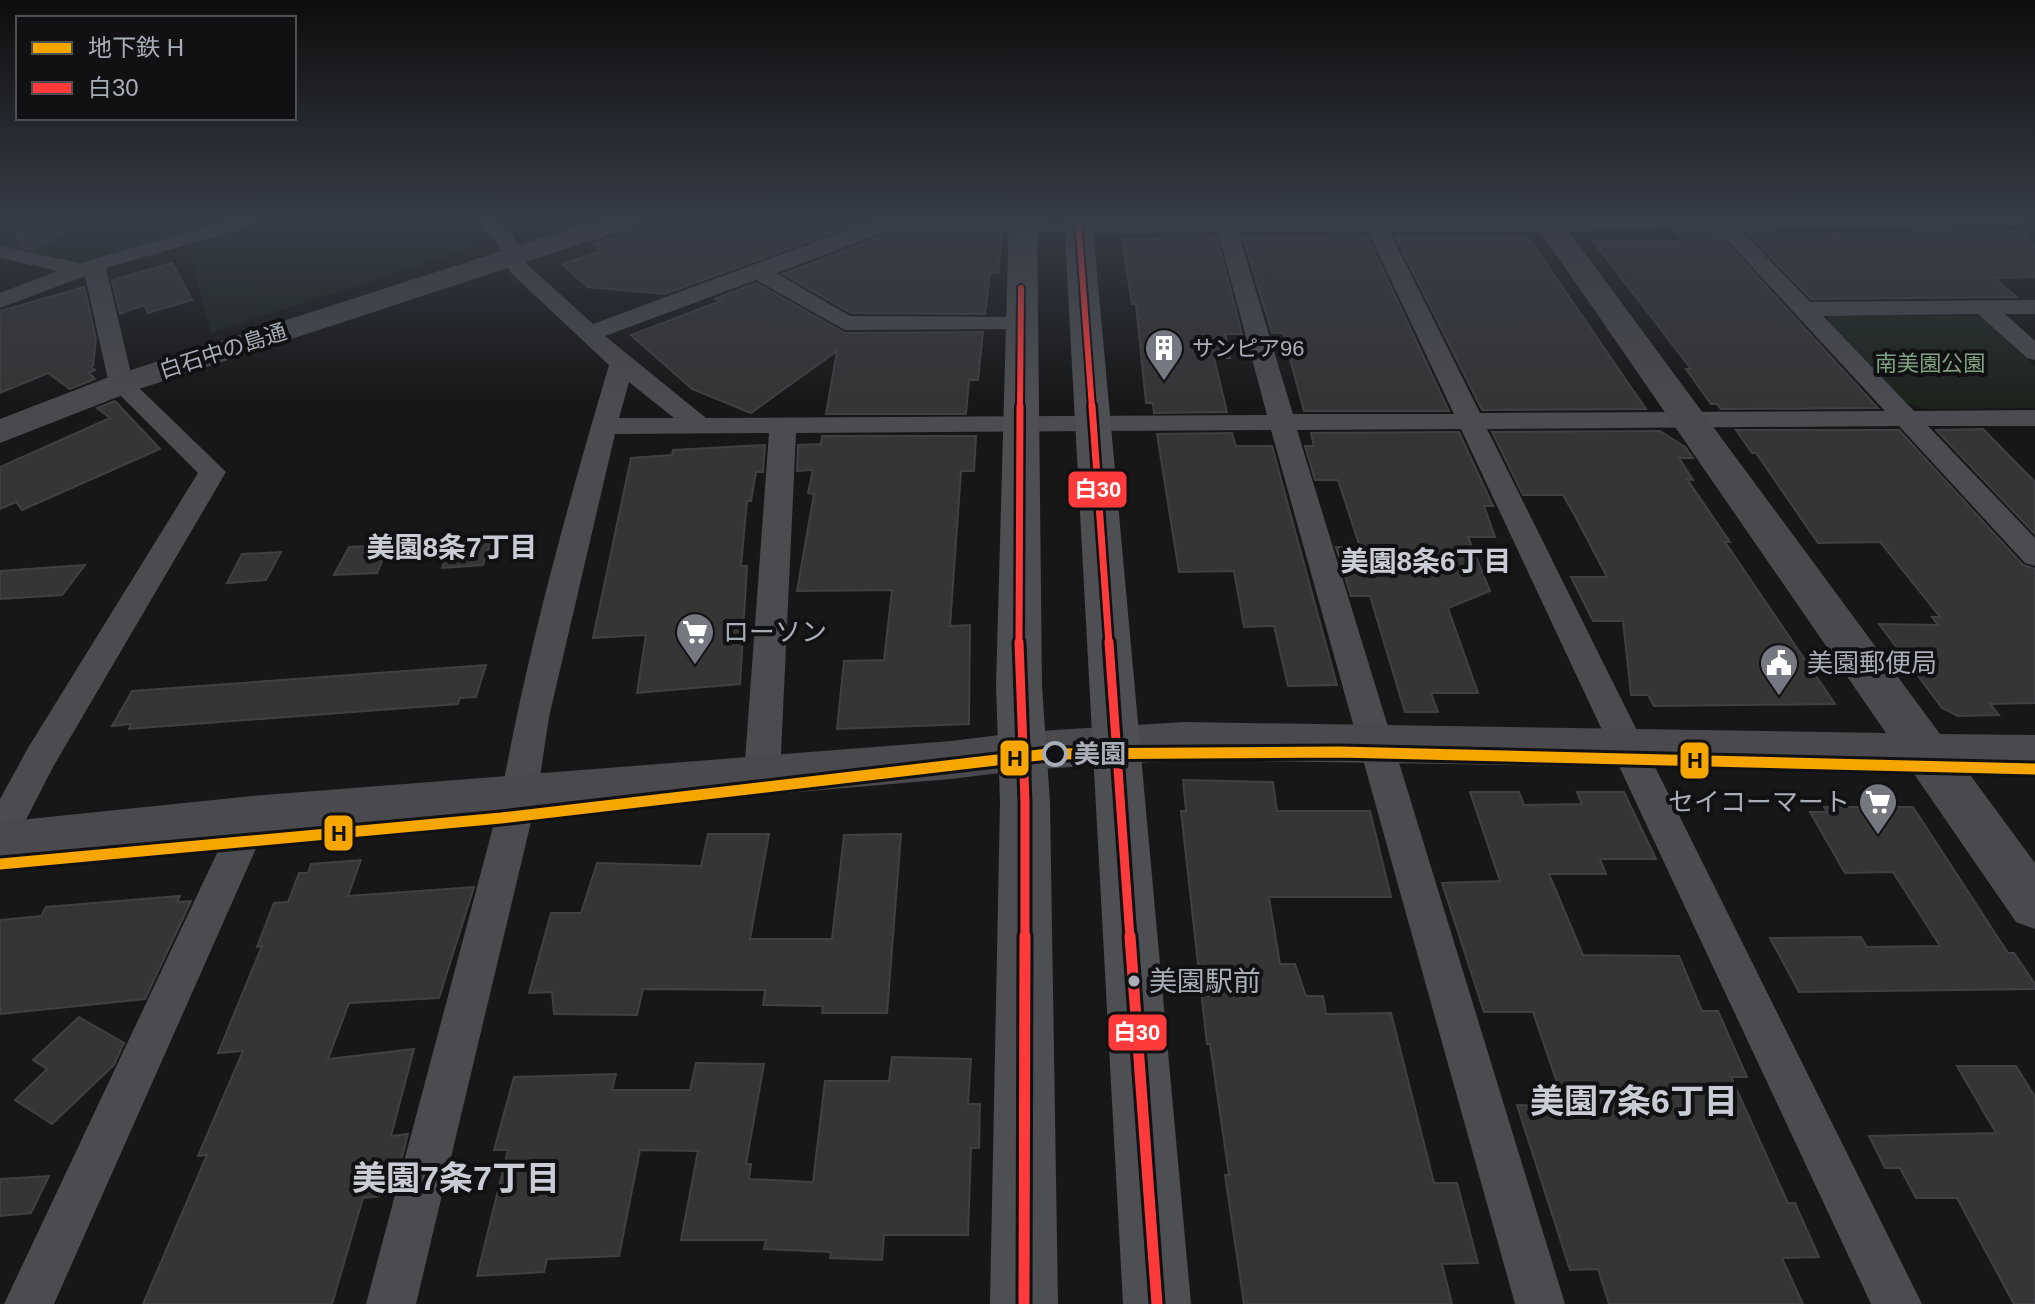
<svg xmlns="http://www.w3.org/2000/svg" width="2035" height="1304" viewBox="0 0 2035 1304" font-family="Arial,'Noto Sans JP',sans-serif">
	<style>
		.green { fill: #1d241e }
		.building { fill: #353536; stroke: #3f4043; stroke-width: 2 }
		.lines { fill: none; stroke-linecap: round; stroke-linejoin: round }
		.street { fill: #4b4c50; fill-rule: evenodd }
		.secondary { fill: #4a4a4e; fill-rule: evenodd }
		.primary { fill: #4d4f52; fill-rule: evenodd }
		.bus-1-far3-casing { stroke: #111113; stroke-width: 10 }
		.bus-1-far2-casing { stroke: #111113; stroke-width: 12 }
		.bus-1-far1-casing { stroke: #111113; stroke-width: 15 }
		.bus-1-casing { stroke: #111113; stroke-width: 17 }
		.bus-1-far3 { stroke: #ff3a3a; stroke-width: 6 }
		.bus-1-far2 { stroke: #ff3a3a; stroke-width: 7 }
		.bus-1-far1 { stroke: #ff3a3a; stroke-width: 9 }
		.bus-1 { stroke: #ff3a3a; stroke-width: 11 }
		.metro-1-casing { stroke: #111113; stroke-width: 17 }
		.metro-1 { stroke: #f7a600; stroke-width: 11 }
		.stop-dot { fill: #111113; stroke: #a8adb8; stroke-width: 4 }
		.bus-dot { fill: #a8adb8; stroke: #111113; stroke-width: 3 }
		.labels { text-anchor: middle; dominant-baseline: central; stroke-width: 8; stroke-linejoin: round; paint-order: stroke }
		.far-poi-label { font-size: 22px; fill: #a8adb8; stroke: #111113; text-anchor: start }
		.far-street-label { font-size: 22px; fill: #a8adb8; stroke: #111113 }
		.far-park-label { font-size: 22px; fill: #7fa381; stroke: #111113 }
		.poi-label { font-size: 26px; fill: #a8adb8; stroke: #111113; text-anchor: start }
		.stop-label { font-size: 26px; font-weight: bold; fill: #a8adb8; stroke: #111113; text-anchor: start }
		.neighbourhood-label { font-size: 28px; font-weight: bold; fill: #c9ccd4; stroke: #111113 }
		.near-bus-label { font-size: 28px; fill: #a8adb8; stroke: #111113; text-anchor: start }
		.near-neighbourhood-label { font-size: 34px; font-weight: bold; fill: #c9ccd4; stroke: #111113 }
		.line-badge { stroke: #111113; stroke-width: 3 }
		.badge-label { font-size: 22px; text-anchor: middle; font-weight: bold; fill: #fff }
		.pale-badge-label { font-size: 22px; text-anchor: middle; font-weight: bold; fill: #111 }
	</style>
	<rect width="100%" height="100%" fill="#171717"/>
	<!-- green -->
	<path class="green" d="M0 218H250L127 253 80 261 0 247Z
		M281 218H447L475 244 472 248 211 333 187 244Z
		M1832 316H1980L2035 366V408L1927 409 1906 403 1825 321Z"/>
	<!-- building -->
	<path class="building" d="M42 218H90L33 250 22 248 13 225Z
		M649 218H682L684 229 718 218H872L665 294 588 287 562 264 601 251 592 244 643 227Z
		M898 230 1002 233 998 273H990L985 314 851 313 783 274Z
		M1910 231H2018L2035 245V277L1994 278 2017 297 1811 299 1747 232 1915 235Z
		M1676 232H1716L1878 408 1721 409 1717 404H1711L1686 369H1691L1593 241H1683Z
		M1331 234 1367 236 1449 411H1304L1283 333H1272L1243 238H1333Z
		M1163 235H1211L1217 238 1242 334H1225L1230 358H1214L1227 412 1154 413 1153 403H1146L1136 304H1132L1122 239H1156Z
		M1395 236 1528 237 1646 409 1482 410Z
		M172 263 192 300 148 313 144 305 120 314 112 280Z
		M756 283 845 333 983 332 978 380H969L966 414H826L837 351 751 413 692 389 631 335 723 300 714 299Z
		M84 287 96 338 93 366 91 367 95 370 89 373 95 379 70 389 48 373 0 393V311Z
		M115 401 160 449 22 510 16 502 0 509V467L110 418 97 408Z
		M1983 429 2035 482V534L1936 430Z
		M1736 430H1899L2023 565 2035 569V703L1990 704 1999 715 1958 716 1942 708 1879 624 1938 625 1932 617H1940L1880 542 1818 543 1756 453H1752Z
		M1660 431 1685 447 1693 458H1679L1693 480 1687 479 1730 542H1725L1835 704 1654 706 1648 695H1631L1623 621H1593L1571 577H1607L1574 514 1563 495H1523L1492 432Z
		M1459 432 1493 506H1484L1495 537H1468L1490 591 1448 608 1478 693H1431L1438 712H1405L1370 596H1351L1336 547H1360L1338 480H1315L1305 446H1314L1311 433Z
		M1232 433 1236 446H1272L1337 685 1288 686 1274 626 1244 627 1234 571 1179 572 1157 434Z
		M822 436H976L974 471H961L950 626 970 625 969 724 837 729 844 661 884 660 892 590 797 591 814 494 808 493 813 470 797 471 798 445 821 444Z
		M765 445 763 472H756L751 501H747L741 566H747L740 684 637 693 646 635 593 638 631 458 672 455 673 450Z
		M492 538 483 565 442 568 452 541Z
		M389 545 377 573 334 575 349 547Z
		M281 552 266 580 227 583 242 554Z
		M85 565 62 595 0 599V571Z
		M486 665 476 697 460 698 458 704 129 729 131 724 112 726 132 691Z
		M1183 780 1273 782 1277 811H1370L1391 897H1269L1280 964H1295L1306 996H1323L1326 1014 1391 1013 1434 1183H1457L1478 1263 1442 1264 1452 1304H1244L1225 1175H1229L1210 1044H1207L1181 811H1186Z
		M1470 792H1519L1524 805 1582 804 1577 792H1624L1656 859H1600L1606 874H1549L1583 955 1679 956 1702 1011H1718L1747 1077H1731L1788 1203H1795L1819 1257 1782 1258 1803 1304H1609L1598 1269 1570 1270 1517 1105 1565 1106 1533 1012H1484L1442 883 1500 881Z
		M1824 807H1913L2008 953H2014L2035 984V989L1799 992 1770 938 1861 937 1867 947 1940 946 1893 872 1845 873 1810 812H1827Z
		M708 834H769L750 939H832L844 835 901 834 887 1013H822L823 1006 763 1005 765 990 643 989 637 1015 554 1014 552 992 529 993 551 913H581L597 863 701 866Z
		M361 860 348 896 474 887 439 998 349 1003 328 1059 414 1049 391 1136 408 1134 392 1195 363 1198 332 1304H143L207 1155 198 1156 243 1051 218 1053 262 946 257 947 274 903 288 902 299 873H308L311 864Z
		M180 896 177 902 191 901 145 999 0 1014V920L41 916 46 907Z
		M79 1017 124 1043 114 1065 52 1124 15 1100 47 1069 33 1060Z
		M892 1057 971 1059 968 1104H980L979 1148H971L968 1235H884L882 1260 830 1258 831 1252 764 1249 766 1240H681L698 1151 640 1150 619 1256 547 1259 544 1272 477 1276 508 1150H494L514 1077 616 1074 612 1090H690L696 1063 764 1064 746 1164H751L749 1179 813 1182 825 1081H889Z
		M1957 1066H2016L2035 1097V1304H2014L1957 1198H1916L1900 1168H1885L1869 1136 1996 1133Z
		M49 1176 31 1213 0 1216V1179Z"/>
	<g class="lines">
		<!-- street -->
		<path class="street" d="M236 218H268L265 222 106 268 133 382 226 472 53 767 13 845 0 850V799L28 748 198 473 109 384 85 276 0 308V293L58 271 0 258V246L80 263Z
			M472 218H494L512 234 528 265 593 324 880 218 1078 221 1214 218H2035L2032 222 2014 227 1740 229 1810 302 2035 300V314H2005L2035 341V360L2027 358 1978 314 1823 316 1914 411 2035 410V426H1928L2035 538V566L2025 563 1899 426 1487 429 1922 1304H1871L1461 429 1297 430 1565 1304H1515L1271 430 796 433 780 775 774 785 762 789 750 785 744 775 769 433 615 434 549 717 537 797 416 1304H366L501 797C527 651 567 507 609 365L511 273 496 241ZM898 227 1078 233 1218 232 1267 415 706 418 605 336 756 280 845 330 1028 329 1032 324 1028 319 1020 317 850 316 776 273ZM1717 229 1885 411 1480 413 1389 231ZM1368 231 1454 414H1293L1238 232ZM629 382 674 418H619Z
			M252 802 265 806 270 817 54 1304H4L234 817 239 806Z"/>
		<!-- secondary -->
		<path class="secondary" d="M604 218H646L642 224 133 391 0 443V419L109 377Z
			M1531 218H1559L1940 734 2035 735V773L1968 772 2035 863V929L2016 922 1912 771 1184 760 1023 770 951 779 252 838 0 866V822L252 796 951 741 1023 732 1184 722 1886 733Z"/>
		<!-- primary -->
		<path class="primary" d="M1009 218H1037L1042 686 1050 802 1058 1304H990L1000 802 996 686Z
			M1064 218H1092L1191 1304H1123Z"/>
		<defs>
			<path id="bus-1-far3" d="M1078 218 1092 408
				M1020 408 1021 288"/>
			<path id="bus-1-far2" d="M1092 406 1109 644
				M1019 644 1020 406"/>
			<path id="bus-1-far1" d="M1019 642 1025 802V938
				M1109 642 1130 938"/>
			<path id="bus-1" d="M1130 936 1157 1304
				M1024 1304 1025 936"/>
		</defs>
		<!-- bus-1-far3 casing -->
		<use href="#bus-1-far3" class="bus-1-far3-casing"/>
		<!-- bus-1-far2 casing -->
		<use href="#bus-1-far2" class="bus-1-far2-casing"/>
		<!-- bus-1-far1 casing -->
		<use href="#bus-1-far1" class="bus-1-far1-casing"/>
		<!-- bus-1 casing -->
		<use href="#bus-1" class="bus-1-casing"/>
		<!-- bus-1-far3 -->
		<use href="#bus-1-far3" class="bus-1-far3"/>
		<!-- bus-1-far2 -->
		<use href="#bus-1-far2" class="bus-1-far2"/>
		<!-- bus-1-far1 -->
		<use href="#bus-1-far1" class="bus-1-far1"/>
		<!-- bus-1 -->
		<use href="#bus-1" class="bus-1"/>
		<defs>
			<path id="metro-1" d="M0 864 501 818 1048 754 1339 752 2035 769"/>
		</defs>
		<!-- metro-1 casing -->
		<use href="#metro-1" class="metro-1-casing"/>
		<!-- metro-1 -->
		<use href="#metro-1" class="metro-1"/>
	</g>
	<!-- sky -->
	<linearGradient id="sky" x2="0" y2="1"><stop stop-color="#0d0d0d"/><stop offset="0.55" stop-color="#363c47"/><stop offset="1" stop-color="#363c47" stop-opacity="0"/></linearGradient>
	<rect width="2035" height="400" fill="url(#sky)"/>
	<!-- icons -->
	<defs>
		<symbol id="building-pin" viewBox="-11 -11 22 30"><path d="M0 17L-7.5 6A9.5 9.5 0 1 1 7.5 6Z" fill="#757880" stroke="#111113"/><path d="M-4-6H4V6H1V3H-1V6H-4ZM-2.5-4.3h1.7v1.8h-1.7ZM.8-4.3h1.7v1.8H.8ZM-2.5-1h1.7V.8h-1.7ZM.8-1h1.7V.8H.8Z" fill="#fff"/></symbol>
		<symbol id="supermarket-pin" viewBox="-11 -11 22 30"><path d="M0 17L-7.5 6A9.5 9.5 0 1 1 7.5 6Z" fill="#757880" stroke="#111113"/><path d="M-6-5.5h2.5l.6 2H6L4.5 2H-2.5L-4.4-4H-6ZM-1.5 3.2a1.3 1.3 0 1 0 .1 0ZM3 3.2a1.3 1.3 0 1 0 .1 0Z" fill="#fff"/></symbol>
		<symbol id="civic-pin" viewBox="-11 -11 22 30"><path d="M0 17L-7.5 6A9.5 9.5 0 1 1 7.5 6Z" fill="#757880" stroke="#111113"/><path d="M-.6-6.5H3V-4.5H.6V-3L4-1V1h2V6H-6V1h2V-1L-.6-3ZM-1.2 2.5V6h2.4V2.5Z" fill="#fff"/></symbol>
	</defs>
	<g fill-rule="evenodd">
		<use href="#building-pin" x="1142" y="326" width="44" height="60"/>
		<use href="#supermarket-pin" x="673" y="610" width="44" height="60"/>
		<use href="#civic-pin" x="1757" y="641" width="44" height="60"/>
		<use href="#supermarket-pin" x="1856" y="780" width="44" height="60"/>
	</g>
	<!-- markers -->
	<circle class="stop-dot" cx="1055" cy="754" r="11"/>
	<circle class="bus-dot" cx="1134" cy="981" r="7"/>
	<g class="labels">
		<!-- far-poi labels -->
		<g class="far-poi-label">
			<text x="1192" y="348">サンピア96</text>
		</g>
		<!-- far-street labels -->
		<g class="far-street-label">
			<text transform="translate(223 351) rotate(-18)">白石中の島通</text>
		</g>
		<!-- far-park labels -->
		<g class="far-park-label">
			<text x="1930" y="363">南美園公園</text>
		</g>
		<!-- poi labels -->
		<g class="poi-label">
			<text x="723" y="632">ローソン</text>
			<text x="1807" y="663">美園郵便局</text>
			<text x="1850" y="802" text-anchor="end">セイコーマート</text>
		</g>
		<!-- stop labels -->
		<g class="stop-label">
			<text x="1074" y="754">美園</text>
		</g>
		<!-- neighbourhood labels -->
		<g class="neighbourhood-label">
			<text x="452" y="547">美園8条7丁目</text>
			<text x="1426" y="561">美園8条6丁目</text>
		</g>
		<!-- near-bus labels -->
		<g class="near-bus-label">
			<text x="1149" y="981">美園駅前</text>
		</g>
		<!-- near-neighbourhood labels -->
		<g class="near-neighbourhood-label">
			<text x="1634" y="1101">美園7条6丁目</text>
			<text x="456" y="1178">美園7条7丁目</text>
		</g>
	</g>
	<g class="line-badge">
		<rect x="1067" y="470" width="61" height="39" rx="8" fill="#ff3a3a"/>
		<rect x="999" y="739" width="31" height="38" rx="8" fill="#f7a600"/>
		<rect x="1679" y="741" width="31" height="39" rx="8" fill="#f7a600"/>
		<rect x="323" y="814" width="31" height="38" rx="8" fill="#f7a600"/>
		<rect x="1107" y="1013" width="61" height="39" rx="8" fill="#ff3a3a"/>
	</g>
	<g class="badge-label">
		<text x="1098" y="497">白30</text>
		<text x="1137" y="1040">白30</text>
	</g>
	<g class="pale-badge-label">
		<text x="1015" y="766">H</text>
		<text x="1695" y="768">H</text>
		<text x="339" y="841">H</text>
	</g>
	<!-- legend -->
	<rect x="16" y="16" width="280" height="104" fill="#111113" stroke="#4d4f55" stroke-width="2"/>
	<rect x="32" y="42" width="40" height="12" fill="#f7a600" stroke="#4d4f55" stroke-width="2"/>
	<text x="88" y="56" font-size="24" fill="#a8adb8">地下鉄 H</text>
	<rect x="32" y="82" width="40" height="12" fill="#ff3a3a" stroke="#4d4f55" stroke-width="2"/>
	<text x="88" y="96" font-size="24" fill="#a8adb8">白30</text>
</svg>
